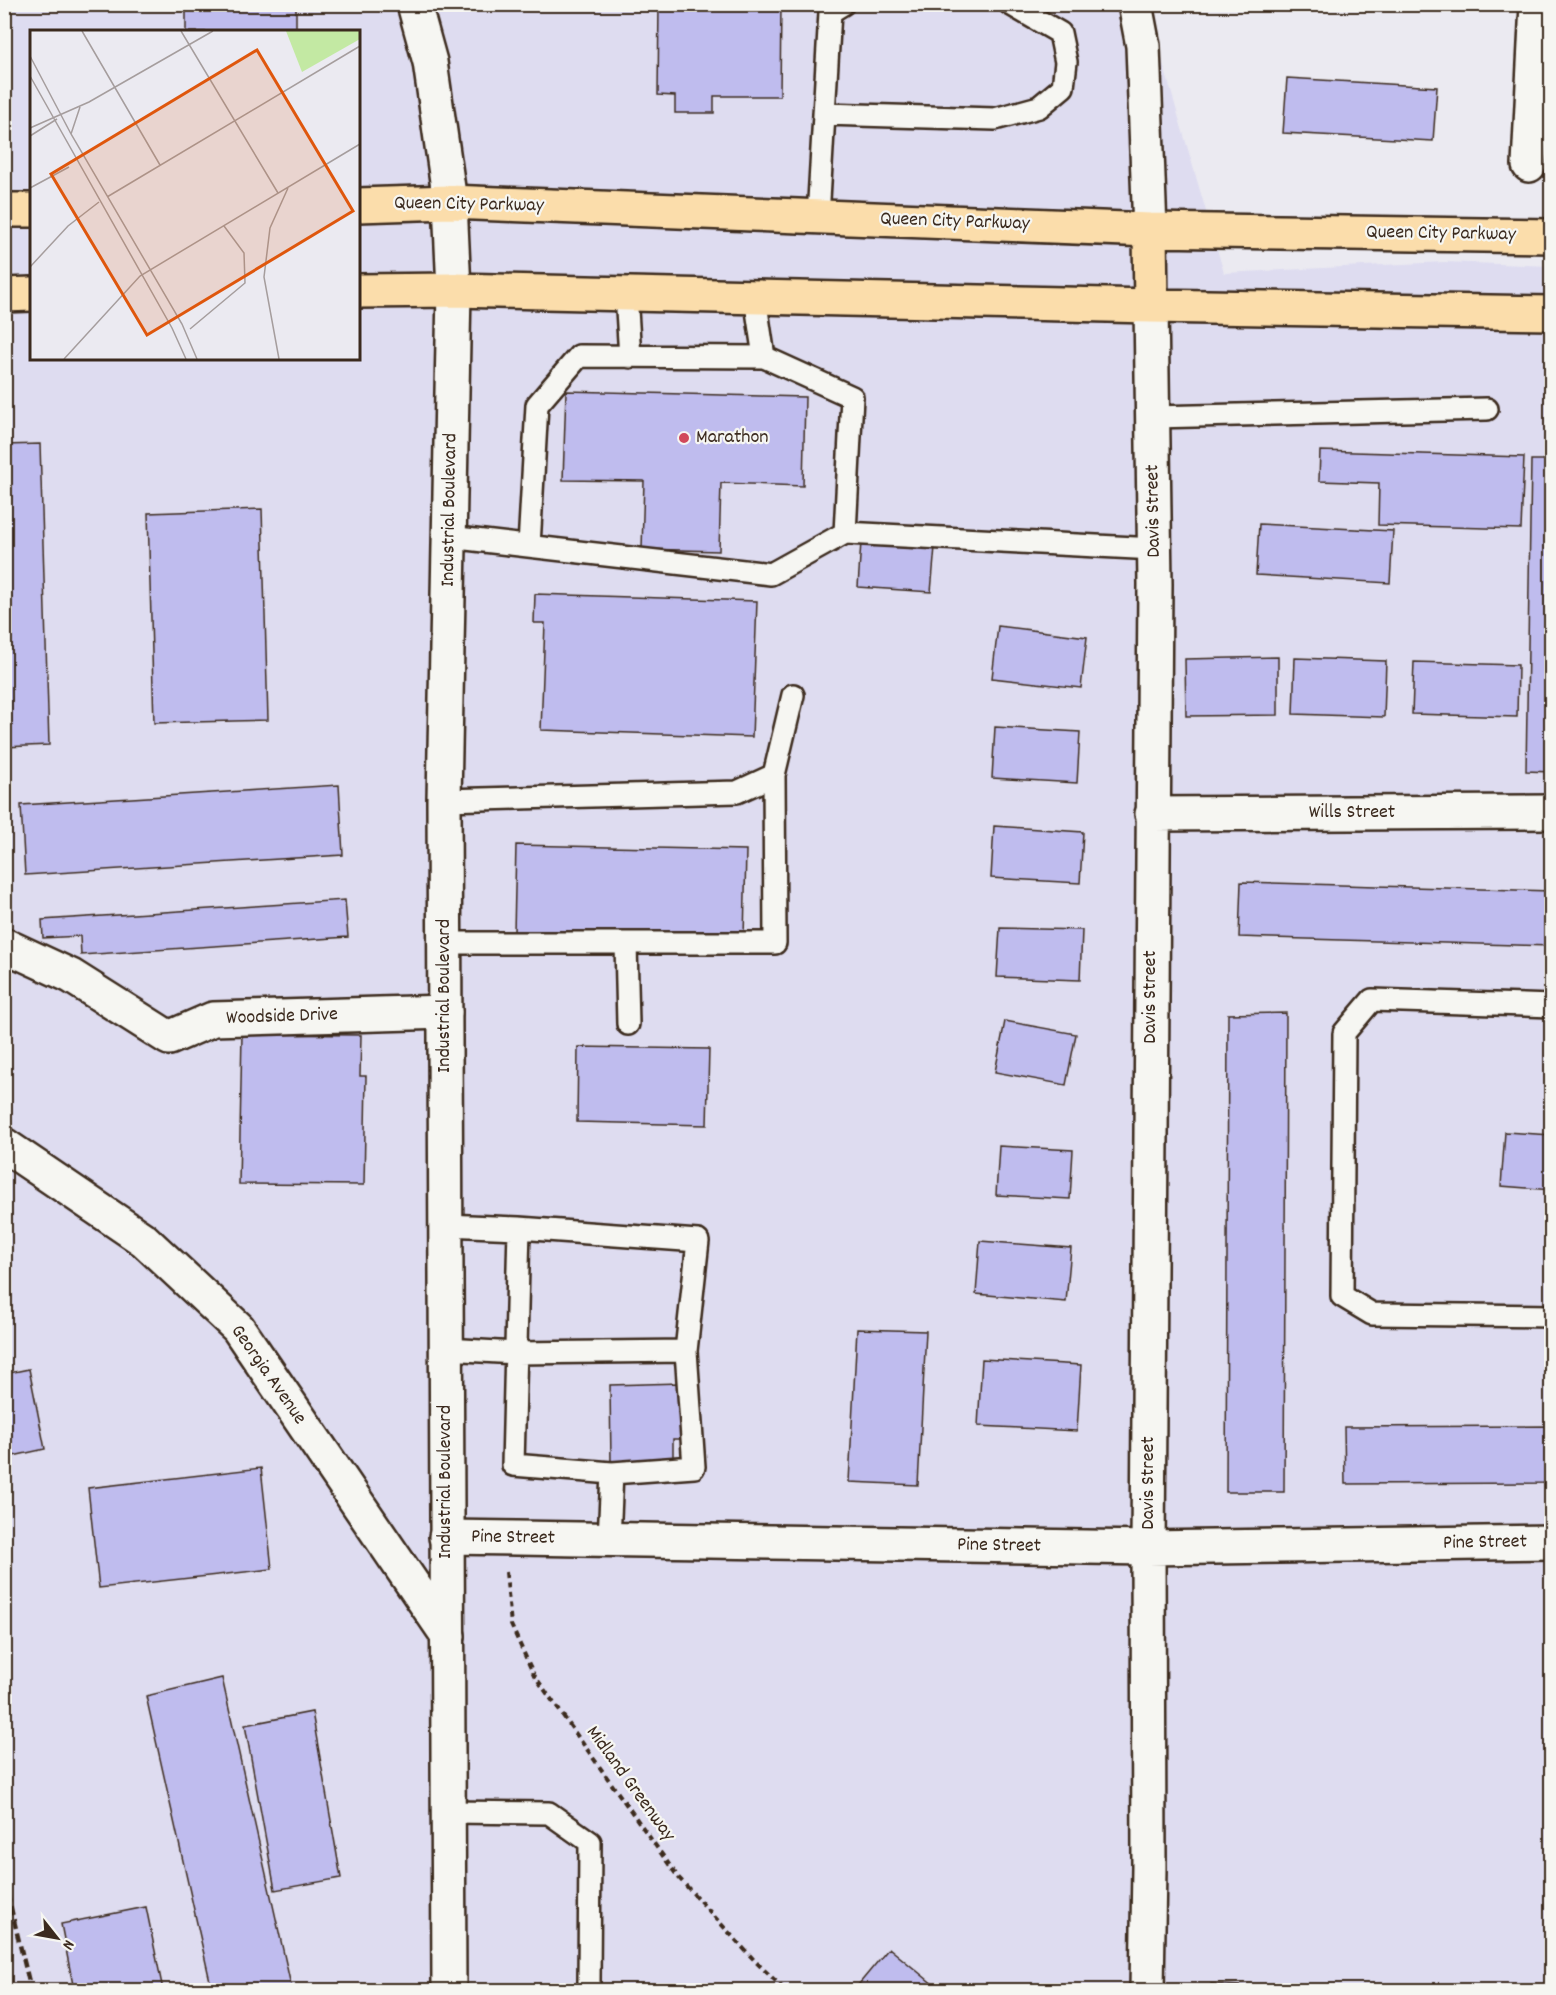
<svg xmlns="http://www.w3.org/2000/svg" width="1556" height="1995" viewBox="0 0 1556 1995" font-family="Dekko,sans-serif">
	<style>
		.built { fill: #dedcf0; fill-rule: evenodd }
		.building { fill: #bfbcee; stroke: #3b2a1e; stroke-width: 1.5 }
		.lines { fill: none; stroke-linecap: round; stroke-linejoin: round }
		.lane-casing { stroke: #3b2a1e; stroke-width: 26 }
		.street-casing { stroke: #3b2a1e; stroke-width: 38 }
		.secondary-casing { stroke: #3b2a1e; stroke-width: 38 }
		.primary-casing { stroke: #3b2a1e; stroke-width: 38 }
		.path { stroke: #3b2a1e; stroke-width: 4; stroke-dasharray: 6 4.5; stroke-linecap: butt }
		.lane { stroke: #f6f6f2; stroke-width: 21 }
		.street { stroke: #f6f6f2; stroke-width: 33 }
		.secondary { stroke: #f6f6f2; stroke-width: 33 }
		.primary { stroke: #fbddab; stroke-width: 33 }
		.rail { stroke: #3b2a1e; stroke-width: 4.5; stroke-dasharray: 9 4.5; stroke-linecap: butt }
		.poi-dot { fill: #d1495b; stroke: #f6f6f2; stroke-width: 2 }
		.labels { text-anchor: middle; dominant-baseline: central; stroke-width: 4.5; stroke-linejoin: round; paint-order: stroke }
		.street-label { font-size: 20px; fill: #3b2a1e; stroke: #f6f6f2 }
		.poi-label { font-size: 20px; fill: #3b2a1e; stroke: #f6f6f2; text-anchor: start }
		.inset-road { fill: none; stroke: #a59d9d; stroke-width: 1.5 }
		.view { fill: #df570d; fill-opacity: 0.15; stroke: #df570d; stroke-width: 3 }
		.inset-edge { fill: none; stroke: #3b2a1e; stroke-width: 3 }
	</style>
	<rect width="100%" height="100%" fill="#ebeaf1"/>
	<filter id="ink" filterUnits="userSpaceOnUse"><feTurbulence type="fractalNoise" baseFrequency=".0167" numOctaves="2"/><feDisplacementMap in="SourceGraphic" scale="12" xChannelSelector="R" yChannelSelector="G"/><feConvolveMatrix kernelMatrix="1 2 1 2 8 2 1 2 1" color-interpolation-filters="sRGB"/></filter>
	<g filter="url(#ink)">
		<!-- built -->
		<path class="built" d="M5 5H1146L1224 273 1444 262 1551 266V1990H5ZM32 32H358V358H32Z"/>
		<!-- building -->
		<path class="building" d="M186 4H296V32H186Z
			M659 4H781L780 96H714V113H675V96L658 95Z
			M1407 4H1459V10L1406 7Z
			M1287 78 1437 87 1433 141 1283 133Z
			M566 391 805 397 803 486 721 483 719 551 642 549 644 481 563 480Z
			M40 444 49 745 4 747V445Z
			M1320 451 1524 457 1521 529 1378 525 1379 483 1319 481Z
			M1531 460H1552V772L1526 771Z
			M262 509 268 720 154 723 148 513Z
			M1259 524 1393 531 1390 583 1256 575Z
			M861 542 935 547 931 592 858 587Z
			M535 594 757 601 752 737 541 730 545 623H534Z
			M998 626 1087 637 1081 688 992 678Z
			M1278 657V715L1186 716 1185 659Z
			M1295 658 1386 661 1384 717 1293 714Z
			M1414 662 1518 665 1517 717 1412 714Z
			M995 727 1080 732 1077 783 992 778Z
			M339 785 343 855 25 875 21 805Z
			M994 826 1083 832 1080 883 991 878Z
			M516 845 746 850 744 938 514 932Z
			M1241 882 1552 891V946L1239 937Z
			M345 900 348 937 81 955 80 936 43 938 42 920Z
			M1000 928 1082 930 1080 980 997 977Z
			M1286 1013 1284 1492H1226L1228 1014Z
			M1005 1021 1076 1034 1066 1085 995 1072Z
			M242 1034 361 1035 360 1076H366L364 1185 239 1184Z
			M578 1047 709 1049 707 1125 577 1122Z
			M1505 1132 1552 1135V1190L1501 1186Z
			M999 1146 1073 1150 1070 1199 996 1195Z
			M980 1241 1071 1248 1066 1302 976 1294Z
			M857 1329 926 1331 918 1485 849 1482Z
			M982 1359 1081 1365 1077 1431 978 1426Z
			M29 1369 45 1449 4 1458V1374Z
			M680 1383 681 1439H673V1458H662V1462L611 1463 610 1385Z
			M1552 1426V1483L1345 1484 1344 1427Z
			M261 1468 272 1569 99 1588 88 1488Z
			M222 1678 292 1990H212L146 1696Z
			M312 1712 341 1878 275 1890 245 1725Z
			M146 1907 163 1990H74L61 1924Z
			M889 1948 940 1990H854Z
			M1211 1984 1301 1990H1211Z"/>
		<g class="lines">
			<defs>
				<path id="lane" d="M824 114 995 119 1039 107 1063 87 1066 62 1060 33 1010 4
					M818 217 830 12 843 4
					M626 294 630 357
					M1153 417 1487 409
					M845 533 1155 549
					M449 537 771 574 845 533 852 397 764 357 755 297
					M529 546 537 405 579 356 764 357
					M444 800 737 792 774 775 793 695
					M445 943H775L774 775
					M626 944 628 1024
					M1552 1006 1372 1000 1344 1033 1342 1296 1372 1314 1552 1316
					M446 1225 519 1228 513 1465 612 1473 609 1540
					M519 1228 698 1241 686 1351 694 1467 612 1473
					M446 1349 516 1353 686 1351
					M448 1812 549 1813 590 1842 589 1982"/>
				<path id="street" d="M1135 4 1143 46 1150 230
					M1529 165 1537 4
					M1152 814 1552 812
					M4 945 71 976 169 1038 213 1019 445 1012
					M4 1145 144 1240 238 1328 448 1636
					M446 1537 1148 1548 1552 1542
					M1147 1990 1149 1867 1148 1548 1155 584 1151 306"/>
				<path id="secondary" d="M414 4 430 62 450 202 454 290 444 800 449 1990"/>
				<path id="primary" d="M358 205 450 202 1150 230 1552 236
					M4 210H32
					M1150 230 1151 306
					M358 291 454 290 1151 306 1552 313
					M4 295 32 294"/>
			</defs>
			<!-- lane casing -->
			<use href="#lane" class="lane-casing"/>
			<!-- street casing -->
			<use href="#street" class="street-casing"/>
			<!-- secondary casing -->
			<use href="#secondary" class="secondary-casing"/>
			<!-- primary casing -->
			<use href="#primary" class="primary-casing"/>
			<!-- path -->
			<path class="path" d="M506 1572 511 1625 534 1675 678 1877 756 1962 785 1990"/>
			<!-- lane -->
			<use href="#lane" class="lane"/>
			<!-- street -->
			<use href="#street" class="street"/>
			<!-- secondary -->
			<use href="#secondary" class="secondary"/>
			<!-- primary -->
			<use href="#primary" class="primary"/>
			<!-- rail -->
			<path class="rail" d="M4 1880 31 1990
				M4 1983 6 1990"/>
		</g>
	</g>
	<!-- markers -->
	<circle class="poi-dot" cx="684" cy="438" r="6"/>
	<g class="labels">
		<!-- street labels -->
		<g class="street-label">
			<text transform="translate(469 205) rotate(1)">Queen City Parkway</text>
			<text transform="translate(955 222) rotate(2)">Queen City Parkway</text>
			<text transform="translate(1441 234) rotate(1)">Queen City Parkway</text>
			<text transform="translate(450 510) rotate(-89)">Industrial Boulevard</text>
			<text transform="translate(1154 511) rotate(-91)">Davis Street</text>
			<text x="1352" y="813">Wills Street</text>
			<text transform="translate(445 996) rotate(-90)">Industrial Boulevard</text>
			<text transform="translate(1151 997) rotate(-90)">Davis Street</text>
			<text transform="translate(282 1017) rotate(-2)">Woodside Drive</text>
			<text transform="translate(268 1375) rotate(55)">Georgia Avenue</text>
			<text transform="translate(446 1482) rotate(-90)">Industrial Boulevard</text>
			<text transform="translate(1149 1483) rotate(-90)">Davis Street</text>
			<text transform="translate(513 1538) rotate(1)">Pine Street</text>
			<text transform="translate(1485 1543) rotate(-1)">Pine Street</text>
			<text transform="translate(999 1546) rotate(1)">Pine Street</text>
			<text transform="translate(630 1784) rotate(54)">Midland Greenway</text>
		</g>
		<!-- poi labels -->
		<g class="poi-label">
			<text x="696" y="438">Marathon</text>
		</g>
	</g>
	<!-- overview -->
	<g transform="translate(30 30)">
		<rect width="330" height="330" fill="#ebeaf1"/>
		<path d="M256 1H330V9L272 42Z" fill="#c3e9a3"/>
		<path class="inset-road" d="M52 1 130 135M151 1 248 163M0 26 41 104 152 294 167 329M0 46 142 298 156 329M0 98 59 72 183 1M41 104 50 77M0 106 27 89M0 158 39 137M77 167 330 16M0 237 38 196 69 172M160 299 215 253 214 223 194 196M34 329 110 246 330 114M249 329 234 247 240 198 258 158"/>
		<path class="view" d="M227 20 323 181 117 305 21 144Z"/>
		<rect width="330" height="330" class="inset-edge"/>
	</g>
	<!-- margin -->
	<rect width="1556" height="1995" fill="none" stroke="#f6f6f2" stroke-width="24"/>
	<rect x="12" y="12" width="1532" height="1971" fill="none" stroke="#3b2a1e" stroke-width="2" filter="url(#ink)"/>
	<!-- north arrow -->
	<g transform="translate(57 1938) rotate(121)" stroke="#f6f6f2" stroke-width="4.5" paint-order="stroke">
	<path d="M0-4.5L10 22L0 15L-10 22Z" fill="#3b2a1e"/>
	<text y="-9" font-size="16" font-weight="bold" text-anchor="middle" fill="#3b2a1e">N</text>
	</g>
</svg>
